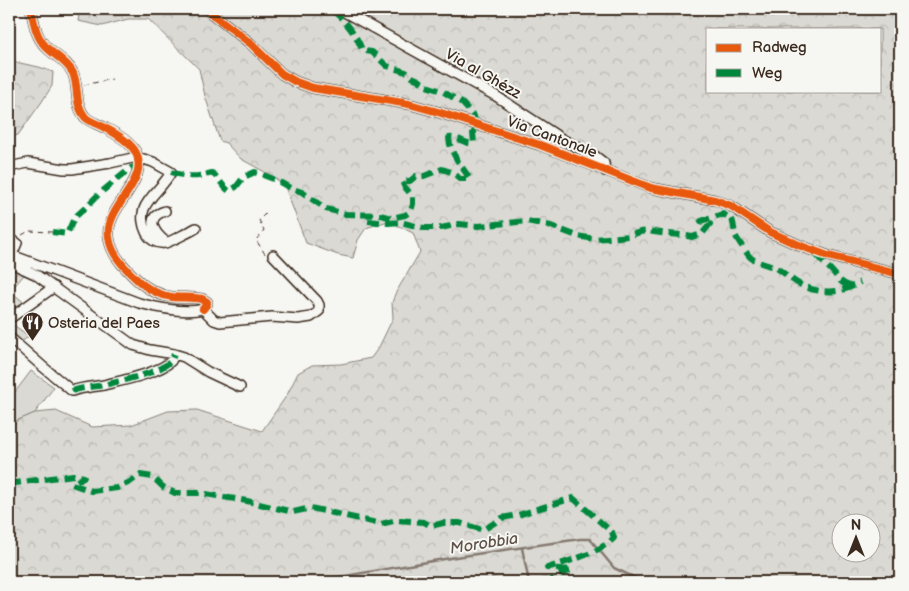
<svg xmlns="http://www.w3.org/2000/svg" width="909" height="591" viewBox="0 0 909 591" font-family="'Balsamiq Sans',sans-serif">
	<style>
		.green { fill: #dad9d3; stroke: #8a8278 }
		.forest { fill: url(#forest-crowns); stroke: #8a8278; fill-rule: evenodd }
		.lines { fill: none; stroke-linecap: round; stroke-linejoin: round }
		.stream { stroke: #857a71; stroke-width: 2.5 }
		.minor-casing { stroke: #3b2a1e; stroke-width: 12 }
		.path { stroke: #3b2a1e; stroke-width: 1; stroke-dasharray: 5 4; stroke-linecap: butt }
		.minor { stroke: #f6f6f2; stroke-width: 9 }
		.quiet { stroke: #00873e; stroke-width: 6; stroke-dasharray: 12 6; stroke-linecap: butt }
		.cycleway-casing { stroke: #f6f6f2; stroke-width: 11 }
		.cycleway { stroke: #e8590c; stroke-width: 8 }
		.labels { text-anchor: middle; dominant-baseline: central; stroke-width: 4; stroke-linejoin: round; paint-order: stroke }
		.street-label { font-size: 15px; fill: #3b2a1e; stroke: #f6f6f2 }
		.poi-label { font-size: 15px; fill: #3b2a1e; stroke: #f6f6f2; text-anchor: start }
		.water-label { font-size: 16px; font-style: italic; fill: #605248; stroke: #f6f6f2 }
	</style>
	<defs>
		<pattern id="forest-crowns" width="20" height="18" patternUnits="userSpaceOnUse" patternTransform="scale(1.25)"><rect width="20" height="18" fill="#dad9d3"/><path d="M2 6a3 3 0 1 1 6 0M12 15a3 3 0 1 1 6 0" fill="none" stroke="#bcbab5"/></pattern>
	</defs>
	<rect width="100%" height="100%" fill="#f6f6f2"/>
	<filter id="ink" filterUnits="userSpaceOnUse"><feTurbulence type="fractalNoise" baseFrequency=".02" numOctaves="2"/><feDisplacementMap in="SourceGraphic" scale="10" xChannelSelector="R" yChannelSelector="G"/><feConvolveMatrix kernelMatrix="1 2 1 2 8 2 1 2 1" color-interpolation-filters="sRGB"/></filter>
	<g filter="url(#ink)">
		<!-- green -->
		<path class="green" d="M18 272C29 274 36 279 45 286L44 288 33 279 24 275 10 291 26 304 18 309 9 303V283Z
			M9 324 15 326 29 336 20 343 9 333Z
			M31 371 54 387 35 413 9 424V400Z"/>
		<!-- forest -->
		<path class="forest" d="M80 9H900V582H9V424L35 413 56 411 92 427 131 425 168 411 197 410 262 431 287 395 298 373 312 365 341 364 371 358 379 347 393 318 392 303 395 294 420 252 413 233 388 221 366 228 358 240 353 258 338 255 306 243 285 187 274 177 241 159 226 143 220 141 205 96 199 69 148 19H128L102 26 78 21ZM708 29H880V91H708ZM842 524H872V554H842Z
			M9 57 15 62 39 67 53 72 52 86 41 103 18 135 9 137Z"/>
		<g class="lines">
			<!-- stream -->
			<path class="stream" d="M522 548 529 582
				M310 582 456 557 580 539H590L614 568 644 582"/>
			<defs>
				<path id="minor" d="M31 9C34 23 36 37 46 47 55 56 67 61 73 73 79 87 74 104 85 117 90 122 98 124 105 128 115 133 128 140 135 151 152 180 104 207 109 237 110 247 116 257 122 264 136 280 150 294 172 297 182 298 192 297 202 299L207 302V304L203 309
					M206 9 250 43 282 74 296 82 313 88 409 104 438 112 540 145 651 188 715 200 731 206 770 232 801 246 828 256 900 274
					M339 9 496 96 562 139 595 156 604 163 605 171
					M9 167 28 163 64 169H72L110 163 137 157 153 162 171 172C164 186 149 196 144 209 139 223 148 246 165 243 170 242 191 231 196 228
					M165 211C144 217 154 233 166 242
					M9 238 17 243 12 255
					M9 254 139 303C158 308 184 314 203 309
					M9 260 13 264 35 274 133 345 150 350 174 354 184 357 208 372 240 387
					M203 309 214 320 220 322 272 317 298 319 311 317 319 311V305L317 301 273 255
					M9 319 54 287
					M9 337 42 366 72 391C83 387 93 387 104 385 120 381 160 373 171 361 173 358 173 357 174 354"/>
			</defs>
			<!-- minor casing -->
			<use href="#minor" class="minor-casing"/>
			<!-- path -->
			<path class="path" d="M84 85 112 79
				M22 235 29 231 52 232
				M265 254 256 240 264 230 259 220 267 212"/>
			<!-- minor -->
			<use href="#minor" class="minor"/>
			<!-- quiet -->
			<path class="quiet" d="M171 172C187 177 195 178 212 173 219 178 222 186 229 191L236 187 244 177 255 172 276 180 290 188 302 192 326 209 346 214 381 215 391 218 405 215 411 211 413 204V197L404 186 402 181H410L416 176H424L442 169 454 173 460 179H470C462 166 450 154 449 138 458 136 465 145 474 143L473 133 476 130 474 116 462 103 442 91 426 86 419 80 412 77 406 72 387 66 372 52 365 51 362 50C357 35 344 19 332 10V9
				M368 221 388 223 400 222 424 228H441L459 224 478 226 527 221 551 226 577 236 595 239 629 236 640 232 648 231 667 234 682 235 692 237 702 234 710 224 702 222 701 221 723 214 732 219C734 225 734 229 735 234 735 237 748 255 750 257 758 264 769 264 778 269 786 274 792 281 801 285 819 294 843 294 860 282
				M52 232 67 234 74 218 86 207 99 194 131 168 139 167
				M816 254C820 260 825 264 830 269 840 279 838 283 853 287
				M72 391C83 387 93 387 104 385 120 381 160 373 171 361 173 358 173 357 174 354
				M9 484 73 475 84 477 72 484 92 491 117 488 130 482 140 475 153 477 163 487 175 493H200L247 501 293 512 311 508 381 524 397 520 424 522 431 526 443 523H460L483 530 502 518 518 515 573 498 612 532 614 538C597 554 569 561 547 568L572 570 556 576 550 582"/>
			<defs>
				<path id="cycleway" d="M31 9C34 23 36 37 46 47 55 56 67 61 73 73 79 87 74 104 85 117 90 122 98 124 105 128 115 133 128 140 135 151 152 180 104 207 109 237 110 247 116 257 122 264 136 280 150 294 172 297 182 298 192 297 202 299L207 302V304L203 309
					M206 9 250 43 282 74 296 82 313 88 409 104 438 112 540 145 651 188 715 200 731 206 770 232 801 246 828 256 900 274"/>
			</defs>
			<!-- cycleway casing -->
			<use href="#cycleway" class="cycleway-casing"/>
			<!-- cycleway -->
			<use href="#cycleway" class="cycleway"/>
		</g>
	</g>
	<!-- icons -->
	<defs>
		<symbol id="restaurant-pin" viewBox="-11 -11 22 30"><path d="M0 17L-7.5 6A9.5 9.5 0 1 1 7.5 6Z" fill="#3b2a1e" stroke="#f6f6f2"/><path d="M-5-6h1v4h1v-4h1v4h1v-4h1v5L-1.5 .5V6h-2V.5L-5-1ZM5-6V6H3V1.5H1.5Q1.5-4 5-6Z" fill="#fff"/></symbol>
	</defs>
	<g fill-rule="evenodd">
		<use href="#restaurant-pin" x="20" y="310" width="25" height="34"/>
	</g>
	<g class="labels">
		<!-- street labels -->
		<g class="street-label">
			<text transform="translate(483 74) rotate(30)">Via al Ghézz</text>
			<text transform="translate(552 137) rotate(20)">Via Cantonale</text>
		</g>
		<!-- poi labels -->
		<g class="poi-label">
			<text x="48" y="323">Osteria del Paes</text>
		</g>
		<!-- water labels -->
		<g class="water-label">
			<text transform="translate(484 544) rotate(-9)">Morobbia</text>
		</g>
	</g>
	<!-- margin -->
	<rect width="909" height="591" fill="none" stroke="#f6f6f2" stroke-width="30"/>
	<rect x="15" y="15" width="879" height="561" fill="none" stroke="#3b2a1e" stroke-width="2" filter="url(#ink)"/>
	<!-- legend -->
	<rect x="706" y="28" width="175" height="65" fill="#f6f6f2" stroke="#aba49d"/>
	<rect x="716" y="44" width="25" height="8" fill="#e8590c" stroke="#aba49d"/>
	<text x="752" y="52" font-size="15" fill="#3b2a1e">Radweg</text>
	<rect x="716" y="69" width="25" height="8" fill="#00873e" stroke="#aba49d"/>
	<text x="752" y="78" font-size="15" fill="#3b2a1e">Weg</text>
	<!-- north arrow -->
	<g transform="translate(856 538)"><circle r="24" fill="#f6f6f2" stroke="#aba49d"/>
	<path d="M0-4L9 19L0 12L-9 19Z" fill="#3b2a1e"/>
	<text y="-8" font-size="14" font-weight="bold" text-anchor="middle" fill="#3b2a1e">N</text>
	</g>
</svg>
